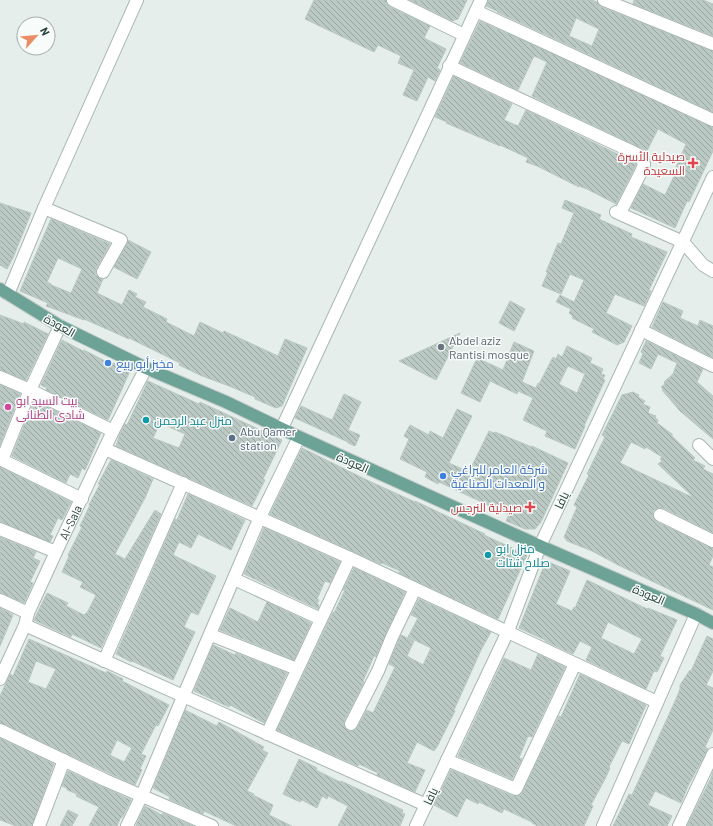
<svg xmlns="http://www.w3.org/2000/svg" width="713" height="826" viewBox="0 0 713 826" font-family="Barlow,Cairo,sans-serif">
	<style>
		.building { fill: url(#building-back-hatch); stroke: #b9c8c2; fill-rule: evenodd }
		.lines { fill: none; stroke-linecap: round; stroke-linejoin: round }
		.minor-casing { stroke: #a8b6b2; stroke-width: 14 }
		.major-casing { stroke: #c2cac8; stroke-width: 14 }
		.minor { stroke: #fff; stroke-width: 12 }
		.major { stroke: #6da296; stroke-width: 12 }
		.health-dot { fill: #e0444e; stroke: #f7fbf9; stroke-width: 1.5 }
		.worship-dot { fill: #6b7280; stroke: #f7fbf9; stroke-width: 1.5 }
		.shop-dot { fill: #3f7fe0; stroke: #f7fbf9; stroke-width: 1.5 }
		.hotel-dot { fill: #d1479c; stroke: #f7fbf9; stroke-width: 1.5 }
		.culture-dot { fill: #0f9aa8; stroke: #f7fbf9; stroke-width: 1.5 }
		.service-dot { fill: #5c6f8a; stroke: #f7fbf9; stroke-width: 1.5 }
		.labels { text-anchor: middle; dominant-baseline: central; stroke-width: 3; stroke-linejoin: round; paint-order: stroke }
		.health-label { font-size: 12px; fill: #be3a42; stroke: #f7fbf9; text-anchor: end }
		.street-label { font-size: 12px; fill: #25403a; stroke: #f7fbf9 }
		.worship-label { font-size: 12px; fill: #5b616d; stroke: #f7fbf9; text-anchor: start }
		.shop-label { font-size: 12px; fill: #366cbe; stroke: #f7fbf9; text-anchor: start }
		.hotel-label { font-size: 12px; fill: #b23c85; stroke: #f7fbf9; text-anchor: start }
		.culture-label { font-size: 12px; fill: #0d838f; stroke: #f7fbf9; text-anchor: start }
		.service-label { font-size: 12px; fill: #4e5e75; stroke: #f7fbf9; text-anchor: start }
	</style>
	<defs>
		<pattern id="building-back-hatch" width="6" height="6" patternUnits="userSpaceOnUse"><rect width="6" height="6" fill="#bbc9c4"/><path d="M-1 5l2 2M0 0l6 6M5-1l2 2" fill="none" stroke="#98a5a0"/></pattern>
	</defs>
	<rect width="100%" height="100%" fill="#e6eeeb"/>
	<!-- building -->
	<path class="building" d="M314 0H386L387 4 390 7 430 26 424 38 446 49 437 68 440 70 435 81 428 77 417 101 403 95 414 70 398 63 401 56 378 45 374 52 305 19Z
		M410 0H467L458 19 452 21Z
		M489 0H592L597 2 601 7 713 51V112L497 12H499L486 6ZM576 18 599 29 592 46 569 36Z
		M634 0H703L713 4V36L633 4Z
		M480 21 713 127V151L689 202 687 201 675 228 631 208 643 184 665 195 678 168 676 167 686 144 658 129 647 151 532 96 547 62 534 56 518 90 460 63Z
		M454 76 512 104 504 120 518 126 526 110 636 163 634 169 616 204 587 189 579 186V187L537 166 526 162 528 158 500 145V146L446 123 447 122 435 117Z
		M565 200 601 215 599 219 632 234 631 237 667 252 649 290 651 291 644 306 615 294 606 313 632 326 624 342 617 345 592 332 594 329 572 318 573 316 569 313 571 309 556 302 560 295 574 302 584 280 570 274 561 294 542 286 548 272H546L558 243 561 244 574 213 562 208Z
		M0 203 31 213 13 258 7 269 0 265Z
		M51 219 110 244 96 269 95 275 103 279 97 293 122 305 129 290 137 294 135 297 146 302 143 307 167 319 166 322 194 336 200 322 223 333 224 331 278 356 285 339 307 348 282 406 276 408 255 399V397L229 386 202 376 179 365 180 363 129 338V339L84 319V320L46 306 48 303 20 291ZM58 258 82 269 71 293 51 285V284L47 282Z
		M128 240 151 252 137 279 114 267Z
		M510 301 525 309 514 331 499 323Z
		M663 302 683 311 680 318 698 326 700 320 713 326V358L652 327Z
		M0 315 24 324V322L48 334 26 380 0 370Z
		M460 333 436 380 399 361Z
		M62 340 83 351 84 350 107 362V360L130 371 108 420 46 390 47 388 41 385Z
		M646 341 703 369 697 382 713 396V439L680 411 662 390 663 389 661 387 665 384 664 382 673 374 677 363 658 354 651 369 639 363 643 354 641 352Z
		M514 342 534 351 522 382 536 388 538 383 539 384 553 357 556 359 558 354 562 357 567 346 592 358 590 363 603 369 601 374 605 375 603 379 605 380 584 426H585L575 449 545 436 547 431 523 420 533 398 518 391 517 394 490 381 480 402 461 393 477 358 503 370ZM568 366 585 374 577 393 559 384Z
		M148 381 199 404 200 402 282 440 263 479 265 480 252 506 116 446 120 434 125 424 127 425ZM160 423 185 434 179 448 153 438Z
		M0 385 20 394 0 445Z
		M633 392 639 395 638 397 645 401 643 404 650 407 648 413 656 416 655 418 658 420 657 423 672 434V436L695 458 693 460 705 466 703 469 713 474V533L663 508 656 509 653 511V515L654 519 657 522 713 548V556L709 565 713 567V610L618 565 592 551 567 541 564 537 577 507 574 505 589 475 587 474 605 437 602 435 622 395ZM631 442 645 449 646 447 662 457 660 459 662 461 658 464 694 498 620 463Z
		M344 394 361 402 348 430 360 435 355 446 348 443V442L295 418 301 406 332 420Z
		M34 400 101 433 85 470 82 468 78 478 70 474 66 483 12 456Z
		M457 409 472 416 449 463 469 472 489 431 494 433 495 432 532 447V446L568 463 541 522 535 529H525L506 521 509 515 439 482 438 484 425 477 427 472 400 459 409 439 404 436 410 425 429 435 430 431 443 438Z
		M302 448 369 481 415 502V501L485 534 484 535 527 555 498 619 399 573 400 571 382 563 381 564 270 514Z
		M111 460 153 479 145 498 115 554 125 559 155 510 161 514 101 648 72 634 71 637 34 620 47 593 68 603 66 606 84 615 86 613H87L96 595 80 587 83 582 62 572 69 556 68 555 82 527 80 526 90 505H89L100 484H98Z
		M0 467 71 502 62 520 58 518 50 535 53 536 50 542 0 522Z
		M188 494 245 520 231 550 198 534 191 548 179 542 173 555 216 576 198 615 191 612 184 627 195 632 173 680 132 661 131 662 116 654 175 519 177 520Z
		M264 528 340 562 330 583 325 581 317 599 319 600 317 604 319 605 318 609 244 574Z
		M0 537 36 552 33 558 40 561 30 582 33 583 24 603 0 593Z
		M546 561 570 571 556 604 572 611 574 607 575 608 587 580 647 609 648 608 677 620 660 656 664 658 657 672 654 671 646 689 586 660 592 647 580 641 573 654 545 641V640L519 628ZM608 622 642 639 634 654 601 638Z
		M354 568 405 592 376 657 374 656 363 681 364 682 344 721 345 728 348 731H352L357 728 367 710 373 713 395 667 389 664V663L401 635 414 641 407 656 423 665 431 648 408 637 418 618 411 615 419 599 491 632 481 650 454 710 455 711 438 745 434 751 417 742 407 763 425 770 415 792 377 775 378 773 359 764 358 766 277 730 333 612 334 613 345 590H343Z
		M267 602 311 623 294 660 220 630 230 608 258 622Z
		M0 608 13 615 0 646Z
		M707 636 713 639V671L706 685 713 688V730L705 747 708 749 688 786 681 803 655 791 648 805 672 816 667 826H613L629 794 632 795 676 699 680 689V685L690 670 691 671Z
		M29 639 106 673 107 671 123 679 122 681 169 705 158 726 156 725 141 754 146 756 140 769 142 770 135 785 0 723V696L10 674 13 676ZM36 661 56 669 46 689 28 682ZM117 740 132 748 124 762 110 755Z
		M213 645 235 655 236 653 287 673 264 723 230 705 229 707 194 691Z
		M538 654 565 667 532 737 528 736 519 758 522 759 512 779 458 756 504 658 531 670Z
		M580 674 646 705 629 744 622 741 609 767 610 768 605 779 591 805 593 806 584 826H538L532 823V822L504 809 502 813 479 802 478 804 466 798 457 817 434 805 451 770 513 796H517L521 795 559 716 561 717Z
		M185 710 217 726 219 722 264 747 262 750 268 753 247 791 254 794 253 795 273 805 269 815 292 826H236L204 811 203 814 169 799 170 797 153 788Z
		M0 738 54 764 32 826H16L0 820Z
		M299 759 317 768 316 770 340 782 341 781 403 810 402 813 405 814 400 826H338L348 806 328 796 327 799 322 796 317 808 302 800 300 802 283 794Z
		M68 771 131 800 122 818 121 817 117 826H89L99 807 76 796 77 794 67 790V788L62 786Z
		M713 772V826H687L711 778Z
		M145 806 162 815 163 813 193 826H137L136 825Z
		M68 810 78 815 72 826H60Z"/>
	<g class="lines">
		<defs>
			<g id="minor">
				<path d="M393 0 464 35"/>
				<path d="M604 0 713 44"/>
				<path d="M476 11 713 120"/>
				<path d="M449 66 635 153 642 158 644 164 641 172 620 213"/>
				<path d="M44 208 121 240 103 272"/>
				<path d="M616 212 683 242 703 265 713 271"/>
				<path d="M8 294 44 208 137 0"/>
				<path d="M641 330 713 366"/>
				<path d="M0 377 30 390 113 431"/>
				<path d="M282 428 481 0"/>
				<path d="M699 445 713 459"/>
				<path d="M105 449 350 558 657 702"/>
				<path d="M0 459 82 499"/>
				<path d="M2 460 30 390 60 326"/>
				<path d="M660 515 713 541"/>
				<path d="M0 529 56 552"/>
				<path d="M234 579 321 619"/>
				<path d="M0 600 28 613"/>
				<path d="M25 625 426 805"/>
				<path d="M211 635 297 669"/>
				<path d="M104 661 183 483"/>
				<path id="s1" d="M0 679 25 625 28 613 56 552 113 431 146 368"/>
				<path d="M351 724 378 671 392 637 415 589"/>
				<path d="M0 730 105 780 212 826"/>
				<path d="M267 734 350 558"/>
				<path d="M447 760 516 789 575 664"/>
				<path d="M39 826 64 760"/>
				<path d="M127 826 142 795 183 697 260 517 299 437"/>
				<path d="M416 826 508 631 540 546 713 177"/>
				<path d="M603 826 696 614"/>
				<path d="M679 826 713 754"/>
			</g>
			<path id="major" d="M0 289 60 326 146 368 226 402 299 437 540 546 696 614 713 623"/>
		</defs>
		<!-- minor casing -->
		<use href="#minor" class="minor-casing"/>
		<!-- major casing -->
		<use href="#major" class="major-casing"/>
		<!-- minor -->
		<use href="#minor" class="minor"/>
		<!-- major -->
		<use href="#major" class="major"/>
	</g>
	<!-- markers -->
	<g class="health-dot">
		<path d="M691 157h4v4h4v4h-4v4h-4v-4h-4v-4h4z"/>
		<path d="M528 501h4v4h4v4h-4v4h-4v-4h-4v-4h4z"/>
	</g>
	<circle class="worship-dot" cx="441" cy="347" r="4"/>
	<g class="shop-dot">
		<circle cx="108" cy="363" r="4"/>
		<circle cx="443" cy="476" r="4"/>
	</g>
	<circle class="hotel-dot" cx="8" cy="407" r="4"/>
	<g class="culture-dot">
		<circle cx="146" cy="420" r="4"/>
		<circle cx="488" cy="555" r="4"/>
	</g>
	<circle class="service-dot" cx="232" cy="438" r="4"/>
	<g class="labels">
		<!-- health labels -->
		<g class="health-label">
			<text x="685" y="156">صيدلية الأسرة<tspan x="685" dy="14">السعيدة</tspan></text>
			<text x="522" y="507">صيدلية النرجس</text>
		</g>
		<!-- street labels -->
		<g class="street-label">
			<text transform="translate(60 325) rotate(29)">العودة</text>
			<text transform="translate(353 462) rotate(24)">العودة</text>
			<text transform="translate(561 500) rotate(-65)">يافا</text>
			<text stroke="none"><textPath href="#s1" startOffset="172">Al-Sala</textPath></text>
			<text transform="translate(649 594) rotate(23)">العودة</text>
			<text transform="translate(430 796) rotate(-65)">يافا</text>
		</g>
		<!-- worship labels -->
		<g class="worship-label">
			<text x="449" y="340">Abdel aziz<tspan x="449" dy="14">Rantisi mosque</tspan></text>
		</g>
		<!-- shop labels -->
		<g class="shop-label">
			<text x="116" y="363">مخبز أبو ربيع</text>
			<text x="451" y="469">شركة العامر للبراغي<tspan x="451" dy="14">و المعدات الصناعية</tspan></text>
		</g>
		<!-- hotel labels -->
		<g class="hotel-label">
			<text x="16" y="400">بيت السيد ابو<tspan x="16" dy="14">شادى الطنانى</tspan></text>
		</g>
		<!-- culture labels -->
		<g class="culture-label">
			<text x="154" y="420">منزل عبد الرحمن</text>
			<text x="496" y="548">منزل ابو<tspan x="496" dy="14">صلاح شتات</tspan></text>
		</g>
		<!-- service labels -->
		<g class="service-label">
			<text x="240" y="431">Abu Qamer<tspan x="240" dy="14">station</tspan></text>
		</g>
	</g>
	<!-- north arrow -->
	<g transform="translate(36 36) rotate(63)"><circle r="19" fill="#f7fbf9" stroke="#a3b0ad"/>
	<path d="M0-3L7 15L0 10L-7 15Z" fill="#ec8c67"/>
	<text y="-6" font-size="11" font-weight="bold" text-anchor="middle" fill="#25403a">N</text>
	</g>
</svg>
